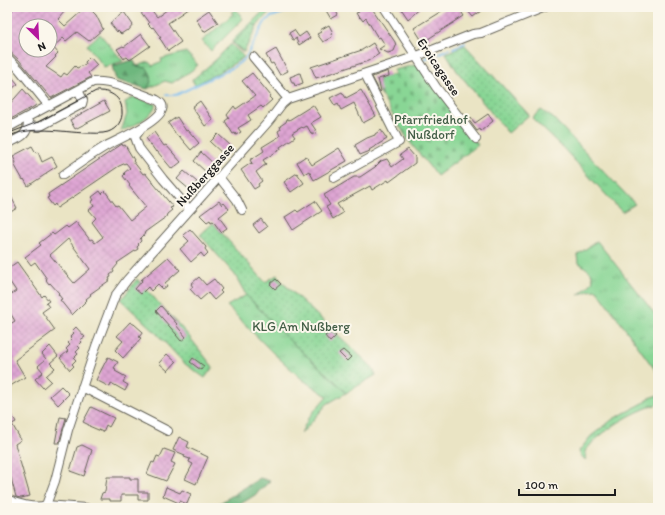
<svg xmlns="http://www.w3.org/2000/svg" width="665" height="515" viewBox="0 0 665 515" font-family="Itim,sans-serif">
	<style>
		.grass { fill: url(#grass-tufts); stroke: #527958 }
		.forest { fill: url(#forest-firs); stroke: #456a4d }
		.cemetery { fill: url(#cemetery-stones); stroke: #527958 }
		.garden { fill: url(#garden-dots); stroke: #527958 }
		.lines { fill: none; stroke-linecap: round; stroke-linejoin: round }
		.stream { stroke: #7abef0; stroke-width: 2 }
		.building { fill: url(#building-cross-hatch); fill-rule: evenodd }
		.minor-casing { stroke: #646257; stroke-width: 10 }
		.minor { stroke: #fff; stroke-width: 8 }
		.tram { stroke: #1c1c1c; stroke-width: 1 }
		.labels { text-anchor: middle; dominant-baseline: central; stroke-width: 4; stroke-linejoin: round; paint-order: stroke }
		.street-label { font-size: 13px; fill: #1c1c1c; stroke: #fbf7ec }
		.park-label { font-size: 13px; fill: #425d46; stroke: #fbf7ec }
	</style>
	<defs>
		<pattern id="grass-tufts" width="24" height="20" patternUnits="userSpaceOnUse"><rect width="24" height="20" fill="#89d695"/><path d="M3 7l-1-3M5 7V3M7 7l1-3M15 17l-1-3M17 17v-4M19 17l1-3" fill="none" stroke="#76b780"/></pattern>
		<pattern id="forest-firs" width="22" height="20" patternUnits="userSpaceOnUse"><rect width="22" height="20" fill="#6eb77e"/><path d="M5 1l3.5 6h-7zM16 11l3.5 6h-7z" fill="#5a9466"/></pattern>
		<pattern id="cemetery-stones" width="16" height="16" patternUnits="userSpaceOnUse"><rect width="16" height="16" fill="#89d695"/><path d="M2 7V4a2 2 0 0 1 4 0v3zM10 15v-3a2 2 0 0 1 4 0v3z" fill="#76b780"/></pattern>
		<pattern id="garden-dots" width="8" height="8" patternUnits="userSpaceOnUse"><rect width="8" height="8" fill="#89d695"/><path d="M2 2h.1M6 6h.1" fill="none" stroke="#76b780" stroke-width="1.8" stroke-linecap="round"/></pattern>
		<pattern id="building-cross-hatch" width="8" height="8" patternUnits="userSpaceOnUse"><rect width="8" height="8" fill="#dea5d3"/><path d="M0 0l8 8M0 8l8-8" fill="none" stroke="#be8db5"/></pattern>
	</defs>
	<rect width="100%" height="100%" fill="#fbf7ec"/>
	<filter id="ink" filterUnits="userSpaceOnUse"><feTurbulence type="fractalNoise" baseFrequency=".025" numOctaves="2"/><feDisplacementMap in="SourceGraphic" scale="8" xChannelSelector="R" yChannelSelector="G"/><feConvolveMatrix kernelMatrix="1 2 1 2 8 2 1 2 1" color-interpolation-filters="sRGB"/></filter>
	<filter id="wash" filterUnits="userSpaceOnUse"><feTurbulence type="fractalNoise" baseFrequency=".012" numOctaves="4" result="noise"/><feDisplacementMap in="SourceGraphic" scale="16" xChannelSelector="R" yChannelSelector="G"/><feGaussianBlur stdDeviation="0.9" result="paint"/><feColorMatrix in="noise" values="0 0 0 0 0 0 0 0 0 0 0 0 0 0 0 0 0 1.4 0 .05"/><feComposite in="paint" operator="in"/></filter>
	<g filter="url(#wash)">
		<rect width="100%" height="100%" fill="#eae4c4"/>
		<!-- grass -->
		<path class="grass" d="M268 7H272L271 8 272 11 266 15 257 26 253 24 233 43 243 53 232 43V41Z
			M236 9 243 19 211 51 202 41 233 14 231 12H233Z
			M100 34 123 61 104 67 87 45Z
			M186 52 198 65 191 71 172 83 165 81 147 89C153 79 153 78 147 68L137 66 149 62 153 66 159 62 160 63 162 62 161 59Z
			M134 97 155 104V107C147 120 135 125 121 131L127 114 125 102Z
			M541 110 553 118 635 204 622 212 563 148 532 118Z
			M597 241 658 318V374L597 290 588 291 578 295 590 285 593 280 591 272 578 262 577 255Z
			M246 295 288 339 339 385 346 393 327 404 301 434C307 417 316 409 327 396L303 380 272 352 227 306Z
			M658 395V404C632 412 602 430 585 451L586 458 585 460 580 454 579 451 591 436 613 419 647 401V399Z"/>
		<!-- forest -->
		<path class="forest" d="M133 60 137 66 147 68C153 78 153 79 147 89L116 80 112 66Z
			M260 478 270 481 255 495 234 508H212Z"/>
		<!-- cemetery -->
		<path class="cemetery" d="M419 64 478 145 437 176 409 141 391 112 375 84 379 82 378 79 395 74 394 70Z"/>
		<!-- garden -->
		<path class="garden" d="M253 24 257 26 244 52 233 43Z
			M231 44 244 57 225 69 195 85 192 80 220 56V55Z
			M465 45 529 115 508 133 457 71 446 53Z
			M213 223 265 282 277 275 281 281 371 366 376 375 346 393 339 385 288 339 251 300 246 295 235 275 200 235Z
			M137 279 188 335 213 367 205 378 185 364 155 332 121 300Z"/>
		<g class="lines">
			<!-- stream -->
			<path class="stream" d="M453 48 465 43
				M424 59 449 49
				M166 95H176L232 68 245 59 265 22 271 17 300 7"/>
		</g>
		<g id="blocks">
			<!-- building -->
			<path class="building" d="M13 7H63L66 10 58 19 65 26 83 10 80 7H88L96 15 103 29 89 41 77 32 66 41 63 38 53 47 58 53 55 56 56 57 46 67 61 77 64 73 67 75 75 66 77 68 86 64 85 62 90 57 97 65 88 73 91 77 51 98 19 60 7 49V13L12 11ZM26 26H50V50H26Z
				M137 7H149L157 17 171 7H189L182 12 183 13 168 23 181 42 168 51 161 40 159 38H161L153 27 152 28 148 24 149 23Z
				M324 7H334L338 15 331 19Z
				M360 7H371L395 42 396 46 394 51 388 53 379 49 385 45 380 37 378 38 366 18 363 21 360 17 359 18 356 13 359 12 357 9Z
				M400 7H422L408 19Z
				M448 7H458L464 16 428 39 429 40 424 44 414 28Z
				M471 7H486L473 17 467 10Z
				M209 10 218 23 204 32 196 19Z
				M124 12 133 25 128 31 127 30 121 34 118 31 117 32 110 23Z
				M329 25 333 33 331 34 332 37 323 42 317 34 321 32 320 30Z
				M294 30 299 37 306 32 310 38 299 45 296 39 297 38 293 40 289 33Z
				M141 34 150 46 130 60 127 57 124 59 117 49 123 46 124 47Z
				M373 43 379 54 368 61 316 78 311 67 362 50Z
				M276 49 288 71 280 75 273 63 271 64 266 55Z
				M7 71 18 84 7 93Z
				M388 71 389 76 378 79 381 91 380 92 372 77Z
				M252 73 271 96 269 97 272 100 263 108 261 106 248 115 251 120 238 128 241 132 236 135 235 133 233 134 225 121 229 118 227 115 234 106 236 109 255 96 242 81Z
				M300 73 303 83 295 86 294 83H292L290 77Z
				M23 89 36 104 35 106 7 121V107Z
				M361 90 376 116 363 123 354 103 341 110 338 104 335 106 330 98 342 92 346 98Z
				M104 101 110 111 75 129 70 120Z
				M200 101 213 120 205 126 192 107Z
				M313 105 321 117 311 123 317 132 312 135 307 126 303 128 302 127 292 133 295 137 280 147 281 149 263 160 266 164 256 172 262 181 258 184 259 186 254 189 241 170 251 163 253 165 250 160 264 151 262 147 280 136 278 131 281 129 280 126 286 122 287 119 289 120Z
				M488 114 493 121 481 131 480 129 477 131 468 119 470 117 475 123Z
				M177 117 186 131 188 130 199 143 191 150 179 136 178 137 168 123Z
				M381 130 387 139 369 150 370 151 360 155 355 145 367 138 375 135V134Z
				M154 132 164 146 166 145 181 162 172 169 157 151 156 152 146 138Z
				M218 134 231 146 223 154 210 142Z
				M122 144 123 146 125 145 134 160 133 161 143 174 145 173 173 207 170 208 172 210 167 214 166 217 145 232 144 235 140 239 141 241 138 244 139 245 137 247 138 249 117 263 118 264 113 270 114 272 110 275 111 277 109 278 110 280 90 294 91 295 86 299 87 300 72 315 60 300 62 299 58 294 59 293 50 283 49 284 46 280 47 279 35 262 31 265 25 257 41 245 39 243 52 233 54 235 66 226 68 228 76 222 87 236 90 240 92 239 95 243 103 237 92 222 96 218 89 210 94 206 91 202 94 200 92 197 100 191 102 194 105 191 116 206 118 205 130 220 146 207 129 186 130 185 123 176 125 174 124 173 130 168 126 163 119 166 57 208 55 204 53 206 47 198 49 197 48 194ZM68 239 90 269 74 283 50 255Z
				M32 146 36 153 38 152 42 162 52 157 57 166 46 173V174L28 186 24 179 23 180 14 164 16 163 13 156Z
				M339 148 347 161 314 180 309 171 304 174 297 162 306 156 312 165Z
				M408 149 415 157V163L389 182 388 180 372 190 370 186 337 204 343 213 333 219 326 207 330 205 324 195 354 177H360L375 167 381 161 387 159 392 167 403 159 400 155Z
				M201 152 214 164 206 172 194 161Z
				M184 171 197 182 190 190 177 179Z
				M297 173 304 183 291 192 284 182Z
				M7 189 17 208 9 213 7 209Z
				M219 201 222 205 224 203 229 209 219 217 227 228 221 232 213 221 211 222 210 220 207 222 200 215Z
				M315 201 322 211 293 230 285 217 296 210 298 212Z
				M261 219 267 227 259 233 253 225Z
				M190 229 206 247 205 249 208 253 204 257 201 253 191 262 180 249 189 241 183 235Z
				M168 257 180 270 165 283 167 286 163 289 158 284 151 291 148 287 141 294 135 289 142 281 141 280Z
				M17 262 42 297 44 295 49 301 46 303 49 307 42 312 55 330 15 360 25 377 7 388V326L15 321 9 311 7 313V297L16 291 10 282 7 284V269Z
				M199 277 206 285 214 279 222 289 220 291 222 293 214 300 208 293 200 300 190 289 193 287 191 284Z
				M276 279 281 284 275 289 270 284Z
				M161 306 177 324 176 325 186 337 181 341 176 335H177L156 311Z
				M130 322 133 324H134L143 332 139 337 141 338 123 358 115 350 123 341 117 336Z
				M76 327 85 337 80 340 82 342 78 346 80 348 76 352 78 354 74 358 76 360 72 364 74 366 70 370 60 358 68 351 66 349 70 345 68 343 72 339 70 337 74 333 72 331Z
				M331 331 336 336 330 342 325 336Z
				M50 346 58 356 50 363 55 368 46 376 51 381 43 388 35 379 43 372 38 366 46 359 42 354Z
				M343 350 351 357 347 361 339 353Z
				M167 354 176 362 168 371 159 363Z
				M108 357 118 362 114 368 116 369 115 371 126 377 123 382 128 385 125 391 111 383 110 387 96 380Z
				M193 358 204 366 201 370 190 362Z
				M61 386 69 394 58 405 50 396Z
				M7 406 16 422 12 424 21 440 15 444 30 496 21 498 16 497 7 463Z
				M91 407 114 418 109 427 106 425 103 432 89 426V425L83 422Z
				M60 417 66 418 59 443H55Z
				M179 437 189 442 187 447 208 457 196 484 185 479 193 464 189 462 190 459 184 457 185 455 173 450Z
				M82 445 92 450 84 476 70 471 77 447Z
				M164 449 175 453 171 462 175 464 166 481 147 474 152 462 154 463 157 456 160 457Z
				M107 477H130V479H138V492H148V500H138V495H121V501H110V499H100L102 493 105 492Z
				M166 487 180 493 182 490 191 494 187 504 180 501 179 503 163 496Z"/>
		</g>
	</g>
	<g filter="url(#ink)">
		<use href="#blocks" fill-opacity="0" stroke="#646257" stroke-width="1"/>
		<g class="lines">
			<defs>
				<path id="minor" d="M384 7 436 87 476 139
					M7 8 8 7
					M7 57 19 69 49 106
					M253 57 288 99
					M28 126 39 127 82 104 83 100 78 90
					M7 128 93 82C111 80 139 93 157 100 182 114 114 141 106 146 91 155 77 165 63 175
					M140 130 135 137 139 148 163 179 189 209
					M7 144C18 138 28 137 28 122
					M219 177 237 200 242 210
					M334 178 399 142 365 74
					M82 387 168 431
					M7 499C17 504 35 509 46 505L86 508
					M46 505 55 481 68 430 96 346 115 296 127 280 269 121 282 104 288 99 417 56 473 34 481 33 545 7"/>
			</defs>
			<!-- minor casing -->
			<use href="#minor" class="minor-casing"/>
			<!-- minor -->
			<use href="#minor" class="minor"/>
			<!-- tram -->
			<path class="tram" d="M7 134 38 122 96 91C109 90 122 97 122 111 123 120 117 129 108 132 102 134 93 133 86 133 60 132 32 125 7 137"/>
		</g>
	</g>
	<g class="labels">
		<!-- street labels -->
		<g class="street-label">
			<text transform="translate(439 67) rotate(56)">Eroicagasse</text>
			<text transform="translate(205 175) rotate(-48)">Nußberggasse</text>
		</g>
		<!-- park labels -->
		<g class="park-label">
			<text x="431" y="119">Pfarrfriedhof<tspan x="431" dy="15">Nußdorf</tspan></text>
			<text x="301" y="326">KLG Am Nußberg</text>
		</g>
	</g>
	<!-- margin -->
	<rect width="665" height="515" fill="none" stroke="#fbf7ec" stroke-width="24"/>
	<!-- north arrow -->
	<g transform="translate(38 38) rotate(156)"><circle r="19" fill="#fbf7ec" stroke="#a29f99"/>
	<path d="M0-3L7 15L0 10L-7 15Z" fill="#b5179e"/>
	<text y="-6" font-size="11" font-weight="bold" text-anchor="middle" fill="#1c1c1c">N</text>
	</g>
	<!-- scale -->
	<path d="M519 489v6h96v-6" fill="none" stroke="#1c1c1c" stroke-width="2"/>
	<text x="525" y="489" font-size="12" fill="#1c1c1c" stroke="#fbf7ec" stroke-width="3" paint-order="stroke">100 m</text>
</svg>
